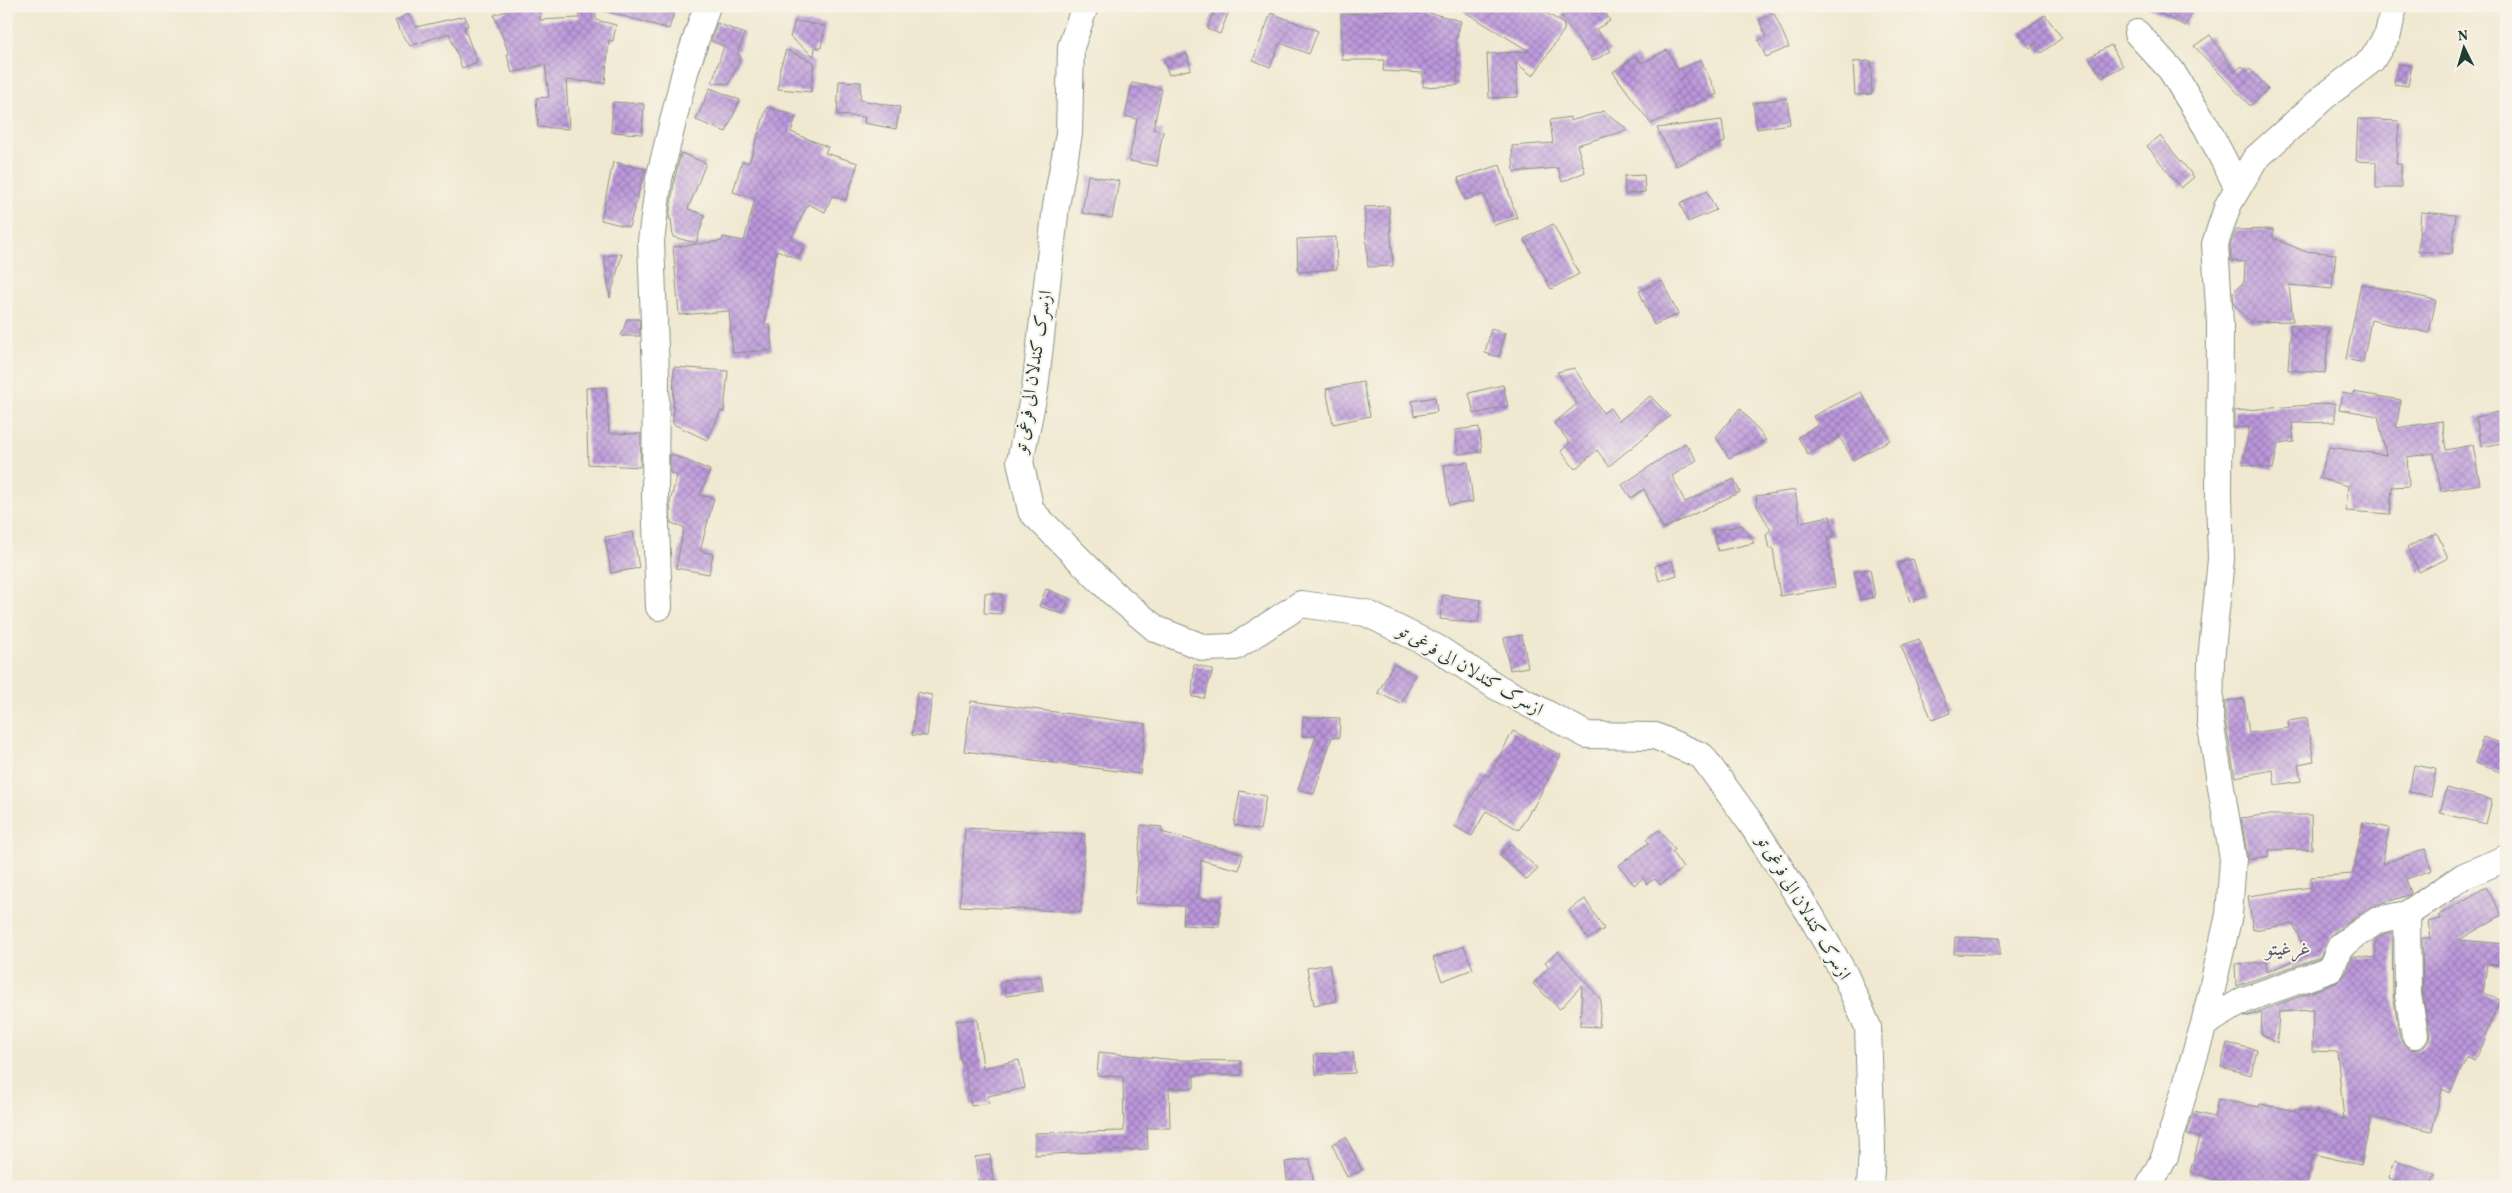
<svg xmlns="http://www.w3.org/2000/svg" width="2512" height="1193" viewBox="0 0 2512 1193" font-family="Vollkorn,Amiri,serif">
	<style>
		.building { fill: url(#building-cross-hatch) }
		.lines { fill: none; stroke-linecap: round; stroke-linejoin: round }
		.minor-casing { stroke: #889282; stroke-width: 28 }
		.minor { stroke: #fff; stroke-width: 26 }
		.labels { text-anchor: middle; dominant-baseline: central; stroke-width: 4; stroke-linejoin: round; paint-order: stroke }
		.street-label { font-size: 18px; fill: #1f3d34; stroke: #f7f3e8 }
		.quarter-label { font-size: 20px; fill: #565c6f; stroke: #f7f3e8 }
	</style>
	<defs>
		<pattern id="building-cross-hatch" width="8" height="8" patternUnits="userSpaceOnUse" patternTransform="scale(1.25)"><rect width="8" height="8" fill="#bc97dc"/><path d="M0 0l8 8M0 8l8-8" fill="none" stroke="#987cb3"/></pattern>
	</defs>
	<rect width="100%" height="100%" fill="#f7f3e8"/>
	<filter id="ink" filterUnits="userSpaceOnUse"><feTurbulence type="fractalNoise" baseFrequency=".02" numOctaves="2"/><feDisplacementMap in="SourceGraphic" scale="10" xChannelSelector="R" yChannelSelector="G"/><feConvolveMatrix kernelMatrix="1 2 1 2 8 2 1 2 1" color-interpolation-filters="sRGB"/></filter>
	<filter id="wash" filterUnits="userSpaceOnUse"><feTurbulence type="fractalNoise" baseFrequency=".0096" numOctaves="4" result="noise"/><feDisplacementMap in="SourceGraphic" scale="20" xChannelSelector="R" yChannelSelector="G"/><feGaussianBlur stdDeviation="1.12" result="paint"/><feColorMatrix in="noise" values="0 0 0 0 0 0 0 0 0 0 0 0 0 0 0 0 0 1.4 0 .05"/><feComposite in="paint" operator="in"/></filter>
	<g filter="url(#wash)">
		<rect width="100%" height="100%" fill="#f0e8d0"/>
		<g id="blocks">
			<!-- building -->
			<path class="building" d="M579 6H596V20L616 25 613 41 609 40 605 83 566 80 569 129 538 127 536 98 549 97 545 64 512 73 507 55 509 54 494 15 512 9 539 7 540 20 579 18Z
				M606 6H676L669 29 605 11Z
				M1216 6 1229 11 1220 34 1207 29Z
				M1455 6H1536L1564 24V30L1533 76 1516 63 1518 97 1489 98 1487 54 1529 51Z
				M1571 6H1602L1610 21 1596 29 1611 51 1593 61 1561 15Z
				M2146 6H2195L2185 26Z
				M1386 10 1426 12 1461 21 1456 40 1458 85 1423 87V73L1383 71 1384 60H1342L1341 14 1386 13Z
				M1271 13 1318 31 1309 54 1280 43 1270 67 1253 60Z
				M1774 13 1789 47 1766 57 1758 40 1766 37 1759 20Z
				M408 14 416 27 465 16 468 26 464 27 477 62 462 68 449 33 410 46 395 21Z
				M2045 15 2062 38 2041 53 2035 44 2030 48 2019 33Z
				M795 21 825 26 821 48 815 47 814 56 790 37Z
				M717 23 745 34 737 54 741 56 729 84 712 83 724 46 711 41Z
				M2210 35 2235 72 2242 66 2247 71 2250 69 2268 89 2250 106 2194 46Z
				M2111 45 2123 66 2102 78 2089 57Z
				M786 50 814 62 811 92 778 89 780 68Z
				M1667 50 1678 70 1701 60 1717 94 1651 124 1613 72 1636 56 1642 63Z
				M1187 54 1191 69 1169 75 1164 61Z
				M1871 61 1872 94 1855 95 1853 62Z
				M2398 64 2412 66 2408 86 2394 84Z
				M839 81 861 82 860 100 900 107 896 129 864 123 865 117 837 115Z
				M1132 83 1162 89 1153 129 1163 131 1157 166 1129 161 1137 119 1125 116Z
				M710 88 740 100 726 132 696 120Z
				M1787 98 1790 124 1757 129 1753 103Z
				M613 102 644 104 642 134 611 132Z
				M767 107 796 116 791 132 828 147 825 153 858 163 846 200 832 196 825 212 808 204 791 239 804 245 798 259 777 250 770 281 765 325 770 324 772 350 733 353 729 311 679 315 673 247 722 241 723 237 744 241 755 199 733 192 742 161 749 163Z
				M1604 111 1628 130 1577 145 1585 172 1562 182 1558 168 1514 172 1512 146 1553 143 1550 120 1570 117V121Z
				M2358 119 2399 121 2396 164H2401V188H2376V162L2356 161Z
				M1722 120 1725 142 1676 166 1657 128Z
				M2160 136 2194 177 2181 188 2147 146Z
				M681 153 706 163 688 209 705 215 696 243 673 237 671 219H669L674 182Z
				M613 162 645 169 629 227 601 220Z
				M1500 165 1517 218 1494 225 1484 194 1465 200 1458 178Z
				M1088 175 1119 181 1112 218 1082 213Z
				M1644 175 1645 192 1625 194 1624 176Z
				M1707 191 1716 210 1688 222 1680 203Z
				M1389 206 1393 266 1368 267 1364 207Z
				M2421 212 2456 215 2452 254 2418 251Z
				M1553 224 1579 274 1551 289 1524 239Z
				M2273 229V238L2304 251 2336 254 2332 289 2289 285 2293 321 2251 322 2234 305 2233 292 2244 282 2245 262 2231 261 2230 246 2236 230Z
				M1336 237 1337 269 1298 272 1297 239Z
				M622 254 610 298 604 256Z
				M1662 281 1678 314 1654 325 1639 291Z
				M2361 284 2436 300 2429 333 2371 320 2363 363 2346 359Z
				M627 319H639L640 336H621Z
				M2291 325 2329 328 2325 373 2288 370Z
				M1491 329 1505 333 1499 357 1485 353Z
				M674 367 728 371 724 412 721 411 707 440 673 424Z
				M1574 368 1603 413 1610 408 1619 421 1650 396 1670 416 1609 466 1597 450 1575 469 1561 451 1570 443 1554 423 1577 404 1557 372Z
				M1363 382 1370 416 1333 424 1326 389Z
				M1503 385 1508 406 1474 414 1469 393Z
				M606 387 609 433 641 434 640 467 588 464 586 388Z
				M1861 392 1890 440 1853 460 1839 436 1808 455 1798 437 1818 425 1813 416Z
				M2353 392 2401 400 2396 428 2442 421 2446 450 2473 445 2480 484 2441 491 2434 453 2407 457 2409 486 2392 487 2390 514 2346 511 2348 486 2319 478 2329 447 2386 455 2378 416 2339 409 2342 393 2353 395Z
				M1435 397 1437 412 1414 416 1412 401Z
				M2335 403V422L2292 423 2294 442 2278 444 2273 469 2243 464 2249 427 2234 428V411Z
				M1740 408 1766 440 1729 458 1716 437Z
				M2506 410V442L2482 447 2476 417Z
				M1479 427 1482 452 1458 454 1455 430Z
				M1685 443 1697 460 1672 476 1685 502 1734 479 1740 492 1663 529 1644 489 1631 498 1622 485Z
				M670 454 710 470 700 495 714 498 700 551 713 554 709 574 676 568 684 527 671 523 670 502 677 476 670 473Z
				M1468 462 1473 502 1449 505 1444 465Z
				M1795 490 1800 522 1830 516 1834 536 1827 537 1835 587 1780 596 1773 548 1769 549 1766 534 1771 530 1757 506 1756 496Z
				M1742 525 1754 543 1718 551 1713 531Z
				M633 532 639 568 611 573 605 537Z
				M2437 533 2448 558 2419 572 2407 547Z
				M1913 559 1925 597 1910 602 1898 563Z
				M1672 561 1677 575 1659 581 1655 566Z
				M1870 569 1875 597 1860 600 1854 571Z
				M1046 589 1069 598 1063 614 1039 606Z
				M985 593 1002 594 1001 614 984 613Z
				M1443 595 1481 600 1478 623 1440 619Z
				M1522 635 1528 667 1510 670 1504 638Z
				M1919 639 1950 713 1932 720 1901 646Z
				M1194 664 1213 670 1204 698 1192 697Z
				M1393 664 1415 675 1401 704 1378 693Z
				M917 692 932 695 927 736 912 735Z
				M2244 699 2249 733 2289 728 2288 721 2307 718 2314 761 2298 764 2301 781 2275 785 2273 770 2235 777 2225 720V701Z
				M971 701 1146 724 1140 774 964 751Z
				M1303 717 1340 718 1339 738 1332 737 1314 794 1298 789 1316 736H1302Z
				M1513 731 1561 755 1532 810 1531 809 1519 830 1486 811 1472 836 1454 826 1485 774 1489 776Z
				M2483 737 2506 745V774L2475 763Z
				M2414 765 2436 769 2431 796 2409 792Z
				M2447 788 2492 800 2486 824 2440 813Z
				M1240 791 1266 796 1260 830 1234 825Z
				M2264 815H2311L2312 849 2269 850V856L2248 859 2241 818Z
				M2363 822 2389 828 2382 864 2425 849 2432 870 2406 879 2411 893 2409 895 2370 907 2332 934 2320 957 2236 986 2235 964 2266 962 2267 972 2307 955 2293 924 2253 930 2248 896 2312 887 2311 877 2353 874Z
				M1141 825 1162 827 1161 832 1243 854 1239 870 1201 860 1198 899 1221 900 1219 927 1183 925 1184 906 1135 903Z
				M965 828 1085 834 1081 912 960 906Z
				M1659 830 1675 850 1672 852 1683 868 1660 885 1655 879 1647 884 1643 878 1634 885 1619 865 1649 843 1646 839Z
				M1511 844 1538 869 1527 880 1500 856Z
				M2486 887 2502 915 2459 940 2506 944V966L2487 964 2483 993 2500 1000 2484 1038 2486 1040 2474 1061 2467 1057 2450 1093 2442 1089 2432 1131 2371 1117 2361 1165 2313 1154 2306 1187H2275L2238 1179 2236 1185 2190 1172 2200 1137 2187 1134 2194 1112 2214 1117 2218 1099 2259 1107 2260 1104 2295 1111 2296 1109 2344 1119 2337 1052 2312 1051 2313 1010 2279 1012 2277 1043 2261 1034 2262 1013 2244 1017 2336 983 2345 975 2352 956 2376 958 2375 940 2384 934 2392 932 2393 995 2400 1038 2403 1044 2409 1049 2417 1050 2424 1047 2429 1041 2430 1033 2423 994 2422 938H2431L2428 922 2441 919 2439 915Z
				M1585 899 1604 929 1588 939 1569 910Z
				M1955 937 2000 938V955L1954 954Z
				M1464 946 1473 969 1442 981 1433 958Z
				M1558 951 1601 1000 1599 1027 1580 1026 1582 985 1560 1009 1533 984 1549 967 1545 962Z
				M1329 964 1336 1001 1314 1005 1307 968Z
				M1041 976 1043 991 1006 996 1004 981Z
				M977 1019 983 1068 1019 1060 1025 1088 988 1096 989 1103 971 1106 964 1062 961 1063 956 1021Z
				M2227 1043 2257 1050 2251 1075 2221 1067Z
				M1099 1052 1176 1060 1241 1061V1075H1194V1088H1169L1170 1128H1147L1148 1149 1035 1155V1133L1124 1131 1123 1077 1097 1075Z
				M1353 1052 1355 1073 1316 1075 1314 1054Z
				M1346 1137 1362 1170 1347 1177 1332 1144Z
				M990 1155 994 1187H979L975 1157Z
				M1310 1159 1314 1187H1288L1285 1162Z
				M2395 1160 2435 1174 2430 1187H2414L2389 1178Z"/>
		</g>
	</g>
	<g filter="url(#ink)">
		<use href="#blocks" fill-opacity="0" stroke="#889282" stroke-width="1"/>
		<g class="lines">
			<defs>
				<path id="minor" d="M1085 6 1071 47 1069 134 1056 206 1035 389 1020 461 1031 511 1112 592 1156 629 1205 648 1235 647 1301 604 1366 613 1437 648 1497 687 1587 735 1655 736 1702 756 1750 822 1810 914 1845 975 1868 1027 1872 1149 1870 1187
					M2137 33 2171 70 2207 128 2238 188
					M659 607 655 496 656 375 651 241 659 179 685 72 707 6
					M2407 914 2408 995 2415 1035
					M2204 1024 2244 1000 2331 969 2340 946 2378 920 2407 914 2464 876 2506 858
					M2149 1187 2165 1156 2204 1024 2229 915 2233 859 2210 721 2211 660 2221 559 2219 495 2220 323 2215 244 2228 205 2255 159 2324 97 2372 60 2388 34 2394 6"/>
			</defs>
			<!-- minor casing -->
			<use href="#minor" class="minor-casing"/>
			<!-- minor -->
			<use href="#minor" class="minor"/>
		</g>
	</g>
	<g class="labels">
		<!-- street labels -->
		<g class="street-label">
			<text transform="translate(1034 372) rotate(-81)">ازسرک کندلان الی فرغی تو</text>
			<text transform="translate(1470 671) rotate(30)">ازسرک کندلان الی فرغی تو</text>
			<text transform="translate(1803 908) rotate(59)">ازسرک کندلان الی فرغی تو</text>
		</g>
		<!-- quarter labels -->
		<g class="quarter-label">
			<text x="2288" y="950">غرغیتو</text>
		</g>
	</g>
	<!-- margin -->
	<rect width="2512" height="1193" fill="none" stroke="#f7f3e8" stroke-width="25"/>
	<!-- north arrow -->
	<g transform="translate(2464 48) rotate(355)" stroke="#f7f3e8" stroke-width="4" paint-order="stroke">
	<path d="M0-4L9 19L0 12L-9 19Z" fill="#1f3d34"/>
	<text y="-8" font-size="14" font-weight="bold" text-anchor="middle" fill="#1f3d34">N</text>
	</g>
</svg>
